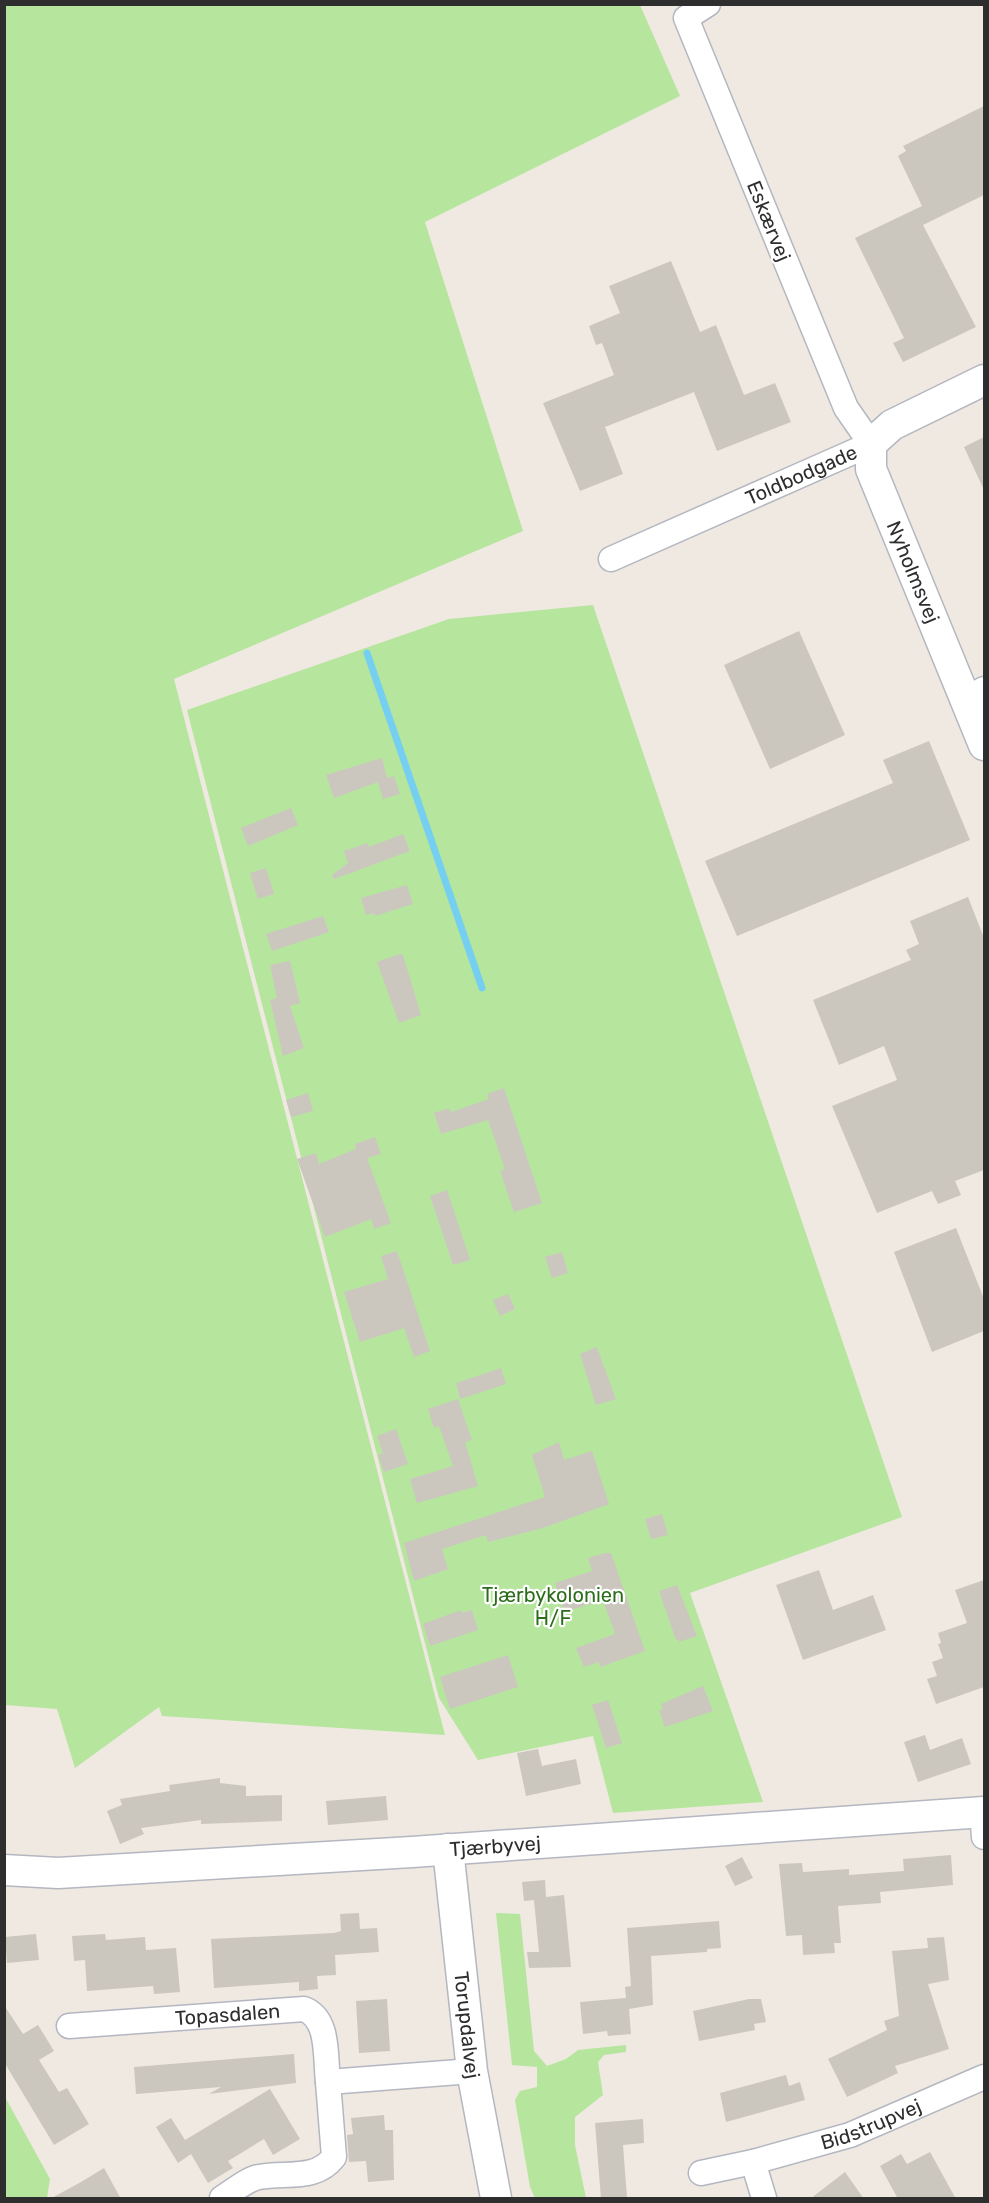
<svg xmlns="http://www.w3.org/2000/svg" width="989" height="2203" viewBox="0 0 989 2203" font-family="Rubik,sans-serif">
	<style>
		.green { fill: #b6e59e }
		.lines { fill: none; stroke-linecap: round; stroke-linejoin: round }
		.stream { stroke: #75cff0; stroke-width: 7 }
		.building { fill: #cbc7bf }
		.minor-casing { stroke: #b4b7c1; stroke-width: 27 }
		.tertiary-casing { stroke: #b4b7c1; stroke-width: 33 }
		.minor { stroke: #fff; stroke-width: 24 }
		.tertiary { stroke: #fff; stroke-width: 30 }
		.labels { text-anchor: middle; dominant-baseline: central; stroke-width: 4.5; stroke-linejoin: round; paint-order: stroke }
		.street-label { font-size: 20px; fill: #2e2e2e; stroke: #fff }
		.park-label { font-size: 20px; fill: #2c6e1b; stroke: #fff }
	</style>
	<rect width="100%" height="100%" fill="#efe9e1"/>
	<!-- green -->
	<path class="green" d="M4 5H640L680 96 425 222 523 531 174 679 445 1735 162 1716 159 1707 75 1768 57 1709 5 1705Z
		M593 605 902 1517 690 1593 763 1802 613 1813 593 1736 478 1760 439 1698 187 710 449 619Z
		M496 1913 520 1914 534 2051 547 2066 566 2059 578 2050 626 2045V2052L604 2055 598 2062 603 2095 575 2117V2145L586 2198H535L530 2187 515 2100 520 2091 537 2087V2067L512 2065Z
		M4 2095 50 2179 47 2198H5Z"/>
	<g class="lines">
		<!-- stream -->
		<path class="stream" d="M367 653 482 988"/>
	</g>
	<!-- building -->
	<path class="building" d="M984 106V195L923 225 976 327 903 362 893 343 904 338 855 238 922 206 898 156 906 151 903 146Z
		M671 261 700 332 716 325 744 395 775 383 791 422 717 451 694 392 605 427 623 474 580 491 543 403 614 375 602 343 596 345 589 326 620 313 609 286Z
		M984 437V490L964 447Z
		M799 631 845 735 770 769 724 665Z
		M929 741 970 840 737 936 705 861 893 783 883 760Z
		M382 758 387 778 394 776 400 794 383 799 378 782 334 798 326 775Z
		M291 808 298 825 248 846 241 828Z
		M403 834 410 851 334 879 332 875 348 863 344 851 368 843 369 847Z
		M266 868 274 894 258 899 250 873Z
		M407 885 413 904 375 916 374 913 366 915 361 898Z
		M968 897 984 938V1170L955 1181 961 1195 938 1204 932 1191 877 1213 832 1106 897 1080 884 1046 839 1065 813 1000 911 960 906 950 919 944 910 921Z
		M323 916 329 932 272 951 266 934Z
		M400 954 403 955 421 1015 399 1023 377 962Z
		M290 961 300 1003 290 1006 304 1048 283 1056 270 1000 277 998 270 965Z
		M504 1088 542 1203 514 1212 500 1171 505 1169 488 1120 441 1134 434 1113 449 1108 451 1112 489 1099 487 1094Z
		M308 1093 313 1111 291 1117 286 1100Z
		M375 1137 381 1154 367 1158 391 1223 374 1229 371 1219 325 1237 297 1159 316 1153 319 1164 356 1149 355 1144Z
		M447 1190 470 1260 453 1265 430 1196Z
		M956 1228 984 1299V1331L932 1352 894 1252Z
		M397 1251 430 1351 414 1357 404 1328 360 1342 344 1292 388 1279 381 1256Z
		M562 1252 568 1273 552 1278 545 1257Z
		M508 1294 515 1309 500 1316 493 1300Z
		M597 1347 616 1399 596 1405 580 1354Z
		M501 1368 506 1384 460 1399 456 1383Z
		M458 1399 472 1440 465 1442 478 1486 417 1503 410 1479 453 1466 439 1426 434 1428 428 1409Z
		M396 1429 408 1464 384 1472 378 1455 383 1453 377 1436Z
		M559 1442 564 1460 592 1451 609 1504 543 1528 488 1542 486 1535 442 1549 448 1569 414 1581 404 1543 545 1497 532 1455Z
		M662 1514 668 1535 651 1539 645 1519Z
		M605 1553H611L645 1651 600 1667 599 1662 584 1667 576 1648 615 1634 603 1600 564 1612 555 1583 592 1571 588 1558Z
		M819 1570 833 1610 873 1595 886 1630 803 1660 776 1585Z
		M984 1580V1687L936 1704 927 1679 937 1676 932 1662 943 1658 938 1644 941 1643 938 1633 967 1623 955 1590Z
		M677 1585 697 1636 679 1642V1639L676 1640 659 1591Z
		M461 1610 462 1613 472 1610 478 1630 430 1646 423 1624Z
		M508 1655 518 1687 450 1709 440 1677Z
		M703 1686 713 1711 665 1727 659 1711 663 1709 661 1704Z
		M608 1700 622 1743 606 1748 592 1705Z
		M925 1735 930 1750 962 1738 971 1764 918 1782 904 1742Z
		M538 1749 542 1766 576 1759 581 1784 526 1796 517 1753Z
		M220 1778V1783L246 1786V1796L282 1795V1821L201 1824V1820L141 1828 144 1834 120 1844 107 1811 122 1805 120 1799 170 1791 169 1785Z
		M386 1796 388 1820 328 1825 326 1801Z
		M951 1855 953 1885 880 1892 881 1903 838 1906 841 1943H834L835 1953 803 1955 802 1935 786 1936 779 1864 802 1863 803 1872 849 1869V1875L904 1871 903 1859Z
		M742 1857 753 1878 735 1886 725 1866Z
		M545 1880 546 1897 564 1895 571 1967 529 1968 527 1952H539L534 1900 524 1901 522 1882Z
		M359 1913 360 1929 377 1928 379 1952 335 1955 336 1975 317 1976 318 1989 299 1991V1982L214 1988 211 1939 334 1933 341 1931 340 1914Z
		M719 1921 721 1948 707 1949V1952L651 1956 653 2005 629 2009 631 2034 608 2036 607 2031 583 2034 580 2002 626 1998 625 1987 631 1986 627 1928Z
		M36 1934 39 1960 7 1963 5 1937Z
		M105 1934 106 1940 145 1937 146 1950 176 1948 180 1992 154 1994 153 1986 87 1991 85 1960 74 1961 72 1936Z
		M944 1937 949 1980 928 1984 949 2049 895 2066 898 2073 847 2097 828 2059 887 2030 884 2021 899 2016 892 1951 928 1948 927 1938Z
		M387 1999 390 2051 359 2053 356 2001Z
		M749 1999H761L766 2022 754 2024 755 2030 699 2041 693 2011Z
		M4 2005 23 2034 38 2025 54 2051 39 2060 59 2092 67 2088 89 2124 54 2145 4 2062Z
		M294 2054 296 2083 209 2094 221 2087 136 2094 134 2067Z
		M786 2075 789 2086 800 2082 805 2100 726 2122 720 2093Z
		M270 2089 300 2139 273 2155 264 2139 228 2161 233 2168 208 2183 191 2154 178 2163 156 2127 171 2118 185 2140Z
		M384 2115 385 2130H393L394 2180 368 2182 366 2161 349 2162 347 2135 353 2134 351 2118Z
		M643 2119 644 2143 623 2145 627 2197 601 2199 595 2123Z
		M930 2152 956 2199H898L880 2166 901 2154 907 2164Z
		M104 2168 121 2199H50L81 2182Z
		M845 2172 864 2199H810Z"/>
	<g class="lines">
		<defs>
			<g id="minor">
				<path id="s1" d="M611 559 871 444 846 408 686 18 708 4"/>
				<path d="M966 699 984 689"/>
				<path d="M982 1813 984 1837"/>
				<path id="s2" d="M69 2026 304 2009C330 2019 325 2058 328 2082L472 2071"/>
				<path d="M753 2162 764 2198"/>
				<path id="s3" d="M701 2173 753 2162 850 2135 984 2077"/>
				<path d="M222 2198C232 2192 247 2179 259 2177 286 2172 316 2181 334 2157L328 2082"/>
			</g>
			<g id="tertiary">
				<path id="s4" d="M984 380 892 425 871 444V469L984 745"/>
				<path id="s5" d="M448 1849 472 2071 496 2198"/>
				<path id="s6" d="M4 1870 58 1873 412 1852 984 1812"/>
			</g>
		</defs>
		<!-- minor casing -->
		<use href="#minor" class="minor-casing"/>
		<!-- tertiary casing -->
		<use href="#tertiary" class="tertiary-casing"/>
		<!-- minor -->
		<use href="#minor" class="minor"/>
		<!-- tertiary -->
		<use href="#tertiary" class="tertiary"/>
	</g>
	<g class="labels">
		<!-- street labels -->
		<g class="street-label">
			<text transform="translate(769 221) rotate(68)">Eskærvej</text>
			<text stroke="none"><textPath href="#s1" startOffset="208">Toldbodgade</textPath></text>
			<text stroke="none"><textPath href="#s4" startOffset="267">Nyholmsvej</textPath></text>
			<text stroke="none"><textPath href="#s6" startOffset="492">Tjærbyvej</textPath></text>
			<text stroke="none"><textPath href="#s2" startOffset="159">Topasdalen</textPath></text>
			<text stroke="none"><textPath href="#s5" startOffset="177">Torupdalvej</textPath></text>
			<text stroke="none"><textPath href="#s3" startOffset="177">Bidstrupvej</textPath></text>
		</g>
		<!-- park labels -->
		<g class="park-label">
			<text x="553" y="1595">Tjærbykolonien<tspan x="553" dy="23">H/F</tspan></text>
		</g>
	</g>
	<!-- border -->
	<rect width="989" height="2203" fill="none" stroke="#2e2e2e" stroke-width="12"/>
</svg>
